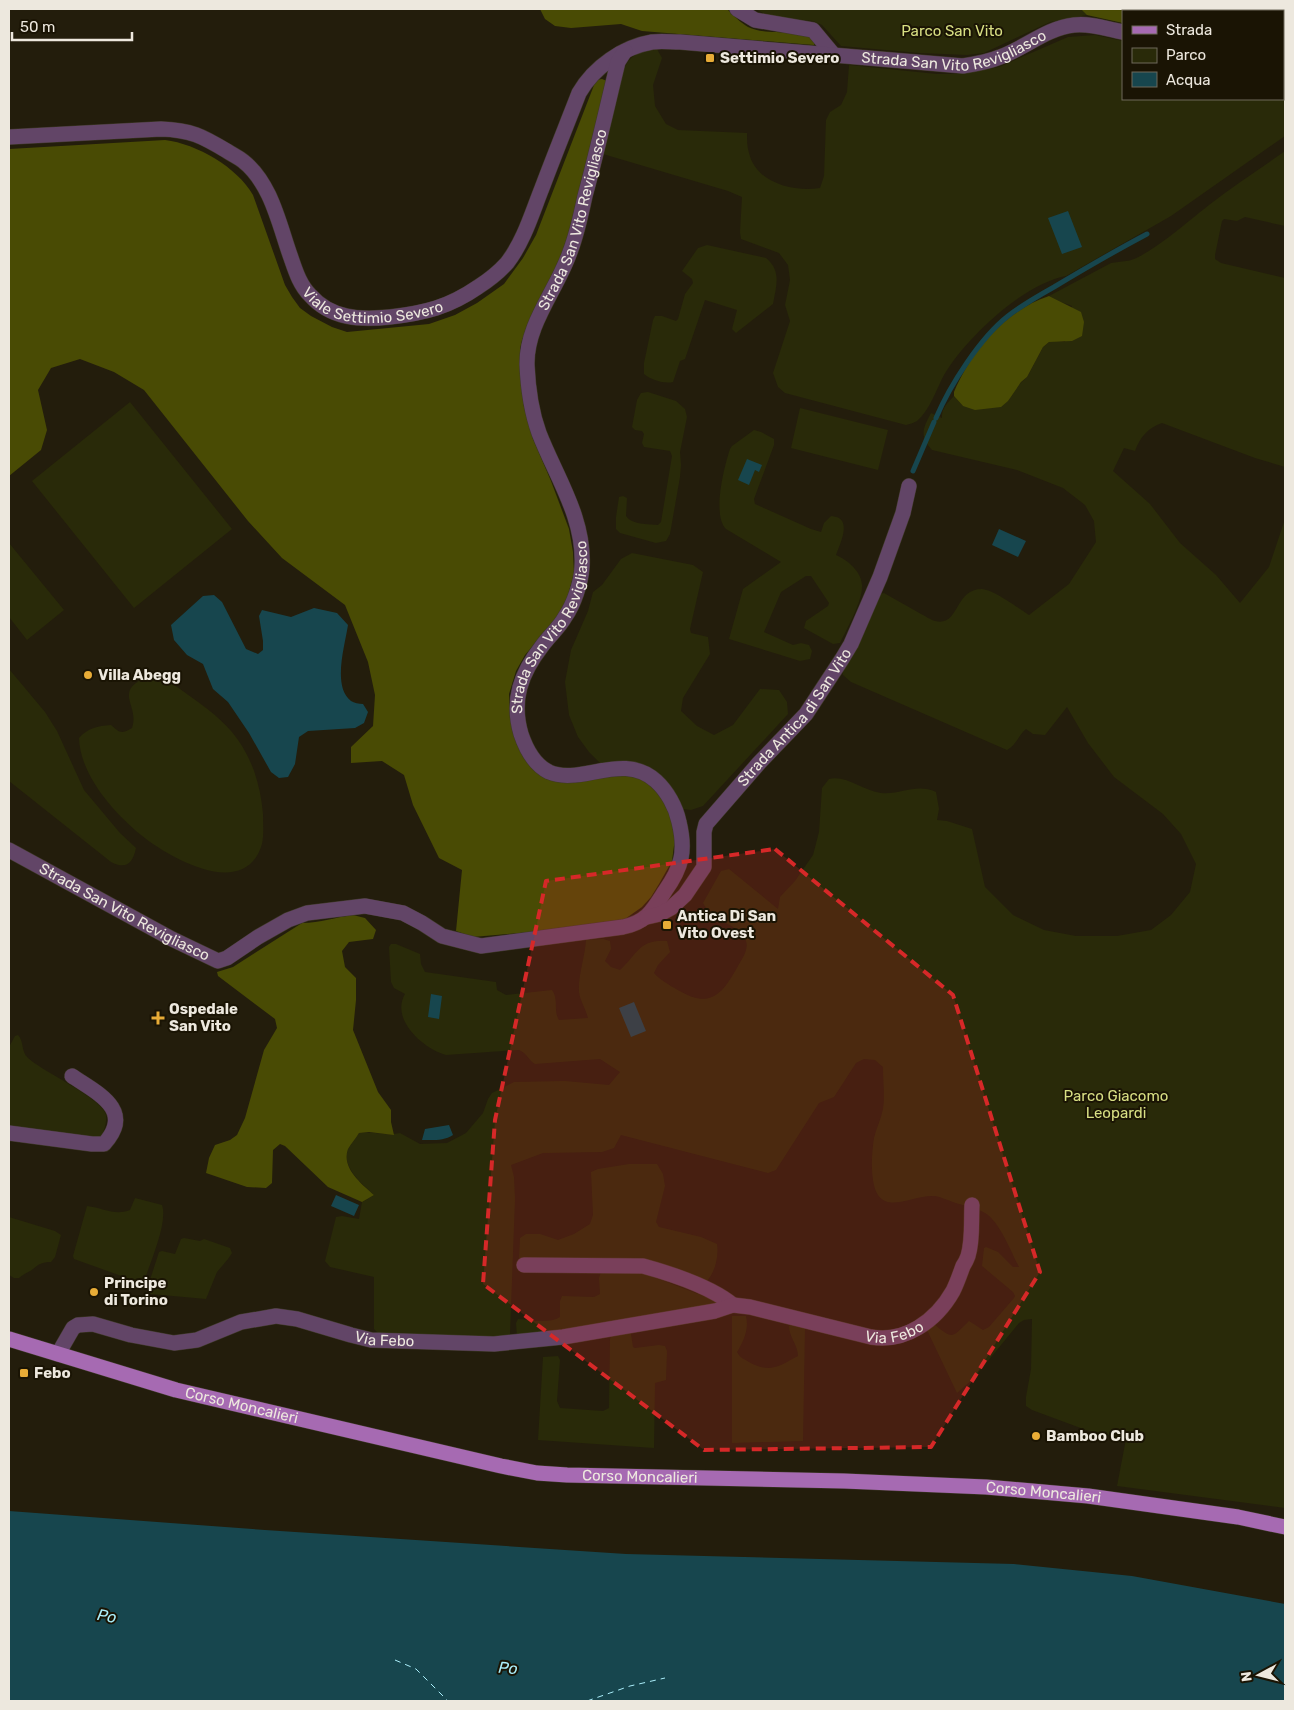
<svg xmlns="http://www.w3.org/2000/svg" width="1294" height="1710" viewBox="0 0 1294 1710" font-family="Rubik,sans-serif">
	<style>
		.green { fill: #292a09 }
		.forest { fill: #494b04 }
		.water { fill: #17464e }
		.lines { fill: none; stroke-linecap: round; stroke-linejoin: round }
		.stream { stroke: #17464e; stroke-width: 5 }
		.ferry { stroke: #abeffb; stroke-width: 1; stroke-dasharray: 6 5; stroke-linecap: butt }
		.minor-casing { stroke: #3f3929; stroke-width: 16 }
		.major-casing { stroke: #3f3929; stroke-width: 16 }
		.minor { stroke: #624567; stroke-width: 15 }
		.major { stroke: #a66ab2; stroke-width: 15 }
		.marked { fill: #d62828; fill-opacity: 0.2; stroke: #d62828; stroke-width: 4; stroke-dasharray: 10 6; stroke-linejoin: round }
		.poi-dot { fill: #e8ac37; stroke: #1a1404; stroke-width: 2 }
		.labels { text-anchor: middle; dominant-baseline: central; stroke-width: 4; stroke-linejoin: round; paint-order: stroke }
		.park-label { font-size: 15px; fill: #d8df83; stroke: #1a1404 }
		.street-label { font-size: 15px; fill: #ede8de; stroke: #1a1404 }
		.poi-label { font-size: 15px; font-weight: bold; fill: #ede8de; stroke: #1a1404; text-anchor: start }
		.water-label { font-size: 16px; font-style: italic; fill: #abeffb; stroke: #1a1404 }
	</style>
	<rect width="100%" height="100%" fill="#231d0c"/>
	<!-- green -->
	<path class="green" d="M755 9H1218L1123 11V23L1087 15 1050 22 984 53 967 55 919 53 841 46 822 25 813 21 783 18 763 13Z
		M1095 35 1123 41V99H1283V76L1285 79V136L1171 216 1066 276C1023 284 966 338 944 375 936 390 930 410 917 421 914 423 909 424 906 425L785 393 778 387 773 373 790 321 785 305 790 280 788 265 779 253 741 239 740 232 742 197 728 191 603 154 621 77C628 56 636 51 657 49L662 58 653 85 655 106 666 124 678 130 747 133C747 140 747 147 749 153 756 183 793 192 820 188L824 176 826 120 830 112 841 105 847 92 849 65 937 74H963L999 67 1068 37Z
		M1285 151V226L1245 217 1237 221 1224 219 1222 221 1215 255V259L1221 263 1285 278V467L1255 458 1162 423C1148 428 1140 437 1135 451L1124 448 1113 471 1150 504 1180 543 1216 575 1240 603 1269 567 1285 519V1508L1117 1486 1126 1439 1086 1430 1032 1410 1026 1406V1397L1031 1369 1032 1319 1024 1320 1019 1323 974 1378 957 1393 927 1330 928 1328 934 1324C954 1341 952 1337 969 1321L983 1330 989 1327 1014 1298 1015 1296 1013 1292 982 1266 984 1248 986 1247 998 1252 1013 1267H1019C1011 1252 1000 1222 985 1213 975 1207 964 1206 953 1202 947 1200 941 1197 935 1196 911 1194 879 1220 873 1180 871 1167 872 1151 874 1138 876 1129 881 1119 883 1109 885 1096 883 1081 883 1067L875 1060 864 1059 856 1063 834 1097 819 1103 776 1170 768 1173 621 1135 614 1148 602 1152 543 1153 511 1165 514 1177 515 1199 510 1334 507 1337 378 1333 374 1329V1277L330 1267 325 1261 336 1217 342 1216 359 1219 362 1202 374 1195C362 1184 341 1167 348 1149 351 1144 356 1138 359 1133 373 1131 387 1136 400 1133L420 1144 447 1143 466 1133 483 1113 488 1099 492 1093 514 1082 565 1081 609 1085 620 1072 600 1059 535 1064C528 1060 528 1054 519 1050L446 1055C424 1049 390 1020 405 994L394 988 391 982 389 947 391 944H396L420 954 421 964 425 972 496 982 497 990 506 995 552 990C559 999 553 1011 559 1020L588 1018C586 1009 580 1001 579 992 578 975 585 957 586 940L603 939 610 941 611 949 605 961 611 967 620 970C638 954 639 939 667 941L670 952 658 965 654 973C660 980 668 984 676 989 709 1009 721 997 738 966 742 959 749 949 746 941 740 927 720 922 710 912 707 910 705 906 703 903L721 871 729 869 778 909 780 897 795 881 813 855 819 832 822 788 829 779C847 775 863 791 881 793 901 795 916 783 936 792L939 809 937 820 947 821 972 829 985 887 1013 915 1044 930 1076 936H1117L1151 930 1171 915 1190 892 1196 864 1181 834 1163 814 1114 777 1088 743 1067 707 1045 735 1033 734 1026 729C1018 736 1017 744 1007 750L851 682 843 675V668L877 595 884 593C896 600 909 607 921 614 925 616 931 620 935 621 960 627 954 589 982 589 994 590 1018 608 1029 615L1069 584 1096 542 1094 521 1085 505 1063 488 1017 470 932 450C919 436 923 428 931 413L942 418C941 409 948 402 954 396L963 406 1008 401 1014 389 1027 377 1043 347 1049 342 1056 341 1065 342 1072 306 1061 302 1049 296 1111 263C1116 262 1121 262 1126 261 1145 260 1192 218 1209 205 1233 186 1260 169 1285 151Z
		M707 245 766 258C782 271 776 287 773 304L736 333 732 329 737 310 705 300 685 359 680 361 673 382C664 384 651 380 644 374V363L653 320 655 316H662L676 321 678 319 685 294 693 283 692 279 682 271 698 248Z
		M648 392 676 401 685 409 687 417 680 452 681 465 680 477 670 534 666 541 656 543 620 533 616 529V517L619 497 623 496 627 498 626 516C632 525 648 524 658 525L661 522 672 456 670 451 644 447 642 443 644 434 642 431 635 430 632 427 637 400 641 393Z
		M130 402 232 529 134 608 32 481Z
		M800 408 888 430 878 470 791 448Z
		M754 430 761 432 774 439V445L754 499 755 504 811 529 821 532 824 523 831 516C833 516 837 517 839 518 850 525 839 546 836 555 848 560 863 573 862 587 862 602 847 629 840 643L833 644 804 628 806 621 828 606 829 603 811 576H806L781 592 764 632 793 645 801 643 809 645 812 651 810 659 800 661 729 639 743 589 781 562 726 529C712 515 724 467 730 449L732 446Z
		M9 543 64 610 27 640 9 617Z
		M632 553 693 565 703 572 690 629 691 633 708 637 710 654 683 698 681 711 697 726 714 735 733 725 760 689 779 690 787 702 788 714 703 806 691 810 683 809 601 764 589 752 578 737 569 715 565 682 571 650 588 611 593 592 602 585 621 559Z
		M9 669 45 712 57 731 84 790 120 833 136 848C133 863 126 870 111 862L9 781Z
		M147 677C168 678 177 687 194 699 212 712 230 726 242 746 255 767 261 790 263 814 263 823 264 835 262 844 245 902 168 857 141 835 114 813 80 775 79 738 88 728 97 726 111 725 119 732 121 735 132 728 140 705 112 692 147 677Z
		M18 1035C24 1041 21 1052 28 1058 43 1072 102 1098 106 1115 107 1122 104 1132 100 1137L9 1125V1047L15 1036Z
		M629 1164H657L663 1174 665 1186 656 1222 659 1227 701 1237 717 1244C719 1256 715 1272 707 1281L652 1262 521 1260 519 1258 520 1238 526 1234H540L558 1240 574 1234 590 1224 593 1215 591 1172 598 1169Z
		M135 1198 162 1205C168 1222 151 1260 145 1279L141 1283 74 1259 73 1256 87 1206C103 1208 115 1216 130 1210Z
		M9 1217 55 1231 61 1235 55 1257 51 1262C42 1262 39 1264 33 1269 28 1273 23 1274 19 1278H14L9 1275Z
		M184 1238 200 1241 204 1239 230 1248 232 1253 228 1259 217 1272 206 1299 151 1294 148 1292V1286L159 1252 162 1251 175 1254 181 1239Z
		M601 1272 643 1273 714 1300 716 1304 712 1307 517 1337 516 1323 518 1319C530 1320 549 1324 560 1317V1301L562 1296 594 1297 600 1294 599 1278Z
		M732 1316H746C749 1329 744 1341 737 1352 740 1358 744 1359 749 1362 770 1374 779 1366 798 1356 798 1345 789 1337 789 1326L793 1323 805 1327 803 1441 732 1443Z
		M629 1332 631 1334 633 1347 635 1348 659 1345 665 1346 667 1351 666 1380 655 1383 654 1448 538 1440 543 1357 558 1356 560 1360 557 1401 560 1408 603 1411 609 1408 610 1339 612 1334Z"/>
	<!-- forest -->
	<path class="forest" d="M540 9H727C733 15 741 23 748 27 769 37 797 27 816 40L814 45 642 31 621 24 571 28 555 26 545 19Z
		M1081 9H1255L1257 11H1123V23L1087 15Z
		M602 79 607 81 574 217 562 256 522 340 520 349V368L524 407 533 439 551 481 569 529 573 552 574 573 567 599 560 614 525 655 516 671 509 694 510 718 517 745 556 781 573 783 616 775 627 776 639 778 650 785 661 795 673 820 675 838 672 861 659 884 651 897 642 907 625 919 579 928 473 937 456 931 462 870 439 858 413 805 404 775 382 761 351 763V747L373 726 375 695 368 662 345 605 282 558 248 521 144 390 114 372 80 359 51 368 38 390 47 430 41 450 9 476V149L165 140C197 144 237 167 253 195L285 285 292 297 300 308 311 316 332 327 347 332 429 324 455 315 477 303 504 284 523 258 536 235 596 80Z
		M1049 296 1081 312 1084 322 1082 336 1072 341 1049 342 1043 347 1027 377 1021 382 1008 401 1001 407 975 410 963 406 954 396V392C971 351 1006 310 1049 296Z
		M353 915 365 918 376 930 373 939 349 942 342 951 345 967 356 978V1000L353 1030 378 1092 391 1110V1122L394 1135 369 1132 359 1133C356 1138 351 1144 348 1149 341 1168 362 1184 374 1195L362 1202 328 1187 285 1146 280 1144 273 1150 272 1183 266 1188 247 1187 206 1173 209 1158 215 1145 230 1140 237 1135 245 1118 264 1050 277 1028 275 1019 218 976 217 972 233 967 302 923C320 923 336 917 353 915Z"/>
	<!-- water -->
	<path class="water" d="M1068 211 1082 247 1062 254 1048 218Z
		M747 459 762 465 759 472 755 470 749 485 738 480Z
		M999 529 1026 541 1018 557 992 545Z
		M214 595 222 602 246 649 258 654 263 650V641L259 616 262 610 291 617 314 608 337 613 348 625C345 645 332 687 351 701 354 703 359 704 363 704L368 712 364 723 355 728 308 731 299 737 295 764 288 777 279 778 271 772 249 733 228 702 213 689 203 664 187 655 174 640 171 625 203 596Z
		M431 994 442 996 439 1019 428 1017Z
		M634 1002 646 1031 631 1037 619 1008Z
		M449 1125 453 1135C444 1141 433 1140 422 1140L425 1129Z
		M336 1195 359 1205 354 1216 331 1206Z
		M9 1511 265 1530 626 1554 1014 1564 1132 1576 1285 1604V1701H9Z"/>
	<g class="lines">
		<!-- stream -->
		<path class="stream" d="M936 418C950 385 980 338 1008 316 1022 305 1038 296 1054 287 1084 269 1115 251 1147 234
			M913 471 934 422"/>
		<!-- ferry -->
		<path class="ferry" d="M395 1660 416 1669 448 1701
			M587 1701 630 1686 665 1678"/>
		<defs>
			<g id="minor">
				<path d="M737 9 755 20 813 30 833 54"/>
				<path d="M1283 62H1285"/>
				<path id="s1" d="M9 137 161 129C191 130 202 136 227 151 233 155 238 157 243 161 271 183 279 224 290 255 295 269 299 284 310 295 331 319 360 320 390 317 425 313 449 307 478 287 489 280 498 273 507 263 524 241 532 213 542 188 554 156 567 124 579 93 594 67 623 47 652 42 661 41 671 42 680 42L963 66C976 64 988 62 1000 57 1025 48 1047 28 1074 25 1091 23 1106 29 1123 32"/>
				<path id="s2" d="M9 850 172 939 218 961 227 958 258 937 288 920 307 913 365 906 403 913 422 923 442 936 481 946 623 927C647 922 653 910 665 891 682 867 686 851 679 822 676 807 667 791 656 781 623 751 581 786 549 772 535 765 526 749 521 734 511 700 521 673 542 646 549 636 559 628 565 617 574 604 581 583 582 567 585 518 556 477 539 433 531 411 528 388 527 365 526 324 557 290 570 252 577 234 581 215 585 196 597 152 607 107 618 62L625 51"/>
				<path id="s3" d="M647 917 660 914 671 908 685 895 704 867V832L706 824 759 763 806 714 842 659 851 644 880 577 903 513 909 486"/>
				<path d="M9 1133 92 1144H104C135 1110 97 1093 72 1076"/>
				<path d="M524 1265 643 1266C672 1274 710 1286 733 1305"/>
				<path id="s4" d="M58 1354 73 1328 78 1325 93 1324 131 1335 174 1343 197 1340 241 1322 276 1316 297 1319 351 1335 371 1340 494 1344 563 1337 715 1311 733 1305 750 1307 871 1337C905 1343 936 1321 953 1291 957 1283 960 1274 963 1266 965 1263 967 1259 968 1256 973 1240 971 1222 972 1205"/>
			</g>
			<g id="major">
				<path id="s5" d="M9 1339 176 1390 501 1466 537 1473 567 1475 844 1481 986 1487 1088 1496 1238 1517 1285 1527"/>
			</g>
		</defs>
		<!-- minor casing -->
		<use href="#minor" class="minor-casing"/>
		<!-- major casing -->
		<use href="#major" class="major-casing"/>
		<!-- minor -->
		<use href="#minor" class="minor"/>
		<!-- major -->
		<use href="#major" class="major"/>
	</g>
	<!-- marked area -->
	<path class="marked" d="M775 849 953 995 1040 1272 931 1447 704 1450 483 1284 495 1120 546 881Z"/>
	<!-- markers -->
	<g class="poi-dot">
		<rect x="705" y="53" width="10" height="10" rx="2.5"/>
		<circle cx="88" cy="675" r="5"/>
		<rect x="662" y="920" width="10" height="10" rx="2.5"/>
		<path d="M155.5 1010.5h5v5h5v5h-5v5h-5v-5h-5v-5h5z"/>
		<circle cx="94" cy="1292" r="5"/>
		<rect x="19" y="1368" width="10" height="10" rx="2.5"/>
		<circle cx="1036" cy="1436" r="5"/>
	</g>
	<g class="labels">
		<!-- park labels -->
		<g class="park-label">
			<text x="952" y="31">Parco San Vito</text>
			<text x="1116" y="1096">Parco Giacomo<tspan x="1116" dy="17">Leopardi</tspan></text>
		</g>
		<!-- street labels -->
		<g class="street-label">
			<text stroke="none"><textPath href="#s1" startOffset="1194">Strada San Vito Revigliasco</textPath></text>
			<text stroke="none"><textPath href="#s2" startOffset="1552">Strada San Vito Revigliasco</textPath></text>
			<text stroke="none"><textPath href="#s1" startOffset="460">Viale Settimio Severo</textPath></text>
			<text stroke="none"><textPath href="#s2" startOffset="1118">Strada San Vito Revigliasco</textPath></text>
			<text stroke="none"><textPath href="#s3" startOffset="261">Strada Antica di San Vito</textPath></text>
			<text stroke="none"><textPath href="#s2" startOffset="131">Strada San Vito Revigliasco</textPath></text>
			<text stroke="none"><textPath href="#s4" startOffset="870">Via Febo</textPath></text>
			<text stroke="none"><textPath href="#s4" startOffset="352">Via Febo</textPath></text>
			<text stroke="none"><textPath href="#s5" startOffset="242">Corso Moncalieri</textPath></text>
			<text stroke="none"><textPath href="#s5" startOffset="648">Corso Moncalieri</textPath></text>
			<text stroke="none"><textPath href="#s5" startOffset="1052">Corso Moncalieri</textPath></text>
		</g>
		<!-- poi labels -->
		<g class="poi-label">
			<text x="720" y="58">Settimio Severo</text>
			<text x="98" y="675">Villa Abegg</text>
			<text x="677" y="916">Antica Di San<tspan x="677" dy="17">Vito Ovest</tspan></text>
			<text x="169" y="1009">Ospedale<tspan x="169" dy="17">San Vito</tspan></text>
			<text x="104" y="1283">Principe<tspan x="104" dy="17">di Torino</tspan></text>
			<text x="34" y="1373">Febo</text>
			<text x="1046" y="1436">Bamboo Club</text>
		</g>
		<!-- water labels -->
		<g class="water-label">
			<text transform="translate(107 1616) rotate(10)">Po</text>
			<text transform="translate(508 1668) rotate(4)">Po</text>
		</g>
	</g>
	<!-- border -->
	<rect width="1294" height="1710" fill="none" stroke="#ede8de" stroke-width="20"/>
	<!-- legend -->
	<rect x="1122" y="10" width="162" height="90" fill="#1a1404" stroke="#6e695b"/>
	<rect x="1132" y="26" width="25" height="8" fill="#a66ab2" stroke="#6e695b"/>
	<text x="1166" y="35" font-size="15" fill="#ede8de">Strada</text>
	<rect x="1132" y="48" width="25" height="15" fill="#292a09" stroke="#6e695b"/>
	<text x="1166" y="60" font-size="15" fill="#ede8de">Parco</text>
	<rect x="1132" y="72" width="25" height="15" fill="#17464e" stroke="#6e695b"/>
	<text x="1166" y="85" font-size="15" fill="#ede8de">Acqua</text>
	<!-- north arrow -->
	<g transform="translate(1259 1675) rotate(263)" stroke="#1a1404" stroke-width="4" paint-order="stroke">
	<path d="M0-4L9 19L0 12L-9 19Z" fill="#ede8de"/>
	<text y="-8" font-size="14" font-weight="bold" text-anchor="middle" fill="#ede8de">N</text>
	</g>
	<!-- scale -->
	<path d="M12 32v8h120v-8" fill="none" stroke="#ede8de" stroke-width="2.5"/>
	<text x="20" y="32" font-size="15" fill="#ede8de" stroke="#1a1404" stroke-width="4" paint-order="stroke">50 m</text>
</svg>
